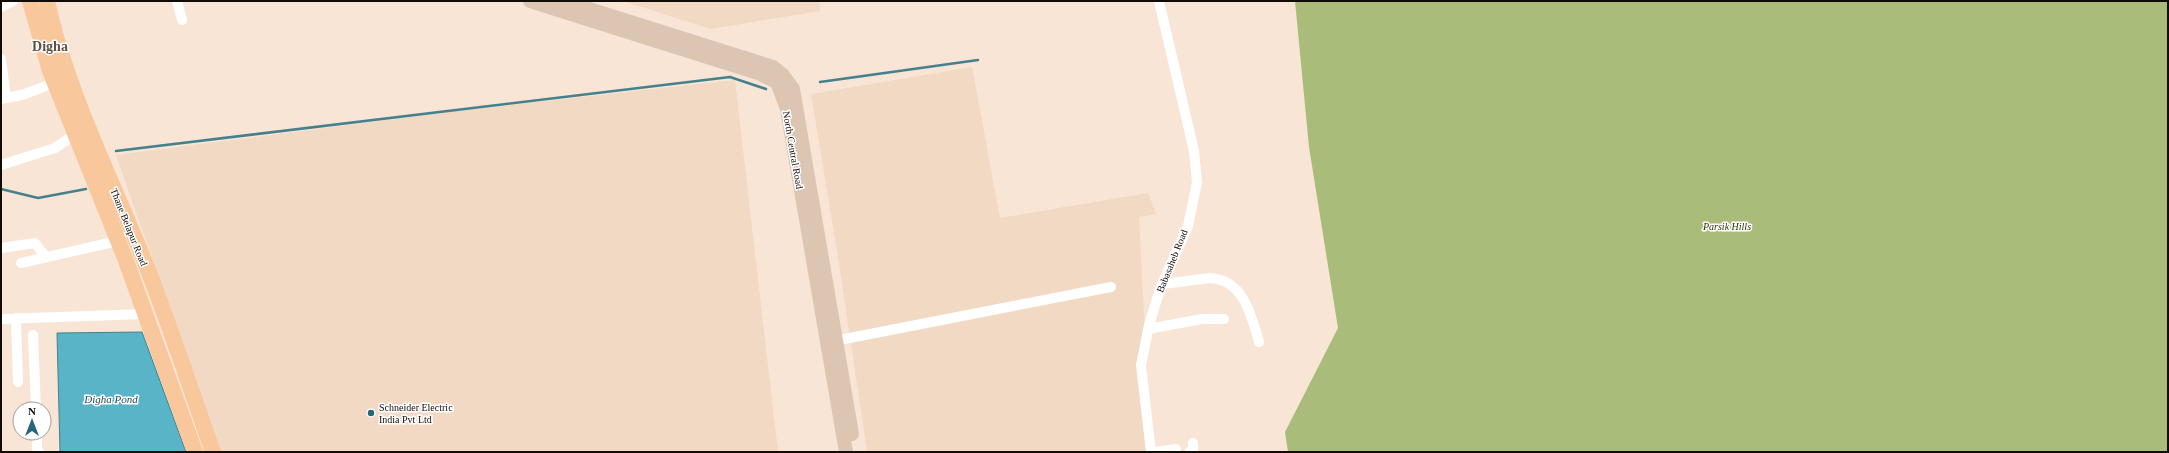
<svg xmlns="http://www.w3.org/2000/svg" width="2169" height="453" viewBox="0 0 2169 453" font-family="Georgia,serif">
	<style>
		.built { fill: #f1d9c4 }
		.forest { fill: #a9bc7a }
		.water { fill: #5ab4c7; stroke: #44818d }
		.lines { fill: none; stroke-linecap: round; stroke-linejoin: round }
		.stream { stroke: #44818d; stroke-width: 2.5 }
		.street { stroke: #fff; stroke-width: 10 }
		.secondary { stroke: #dcc6b3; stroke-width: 14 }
		.primary { stroke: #f9c79c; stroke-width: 16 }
		.poi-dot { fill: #25677a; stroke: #fff; stroke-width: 1.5 }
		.labels { text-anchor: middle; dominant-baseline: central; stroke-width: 3; stroke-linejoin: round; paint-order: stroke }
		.street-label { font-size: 10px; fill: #110b06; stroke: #fff }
		.park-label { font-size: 10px; font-style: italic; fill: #2b3603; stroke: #fff }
		.poi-label { font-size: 10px; fill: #110b06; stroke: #fff; text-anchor: start }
		.water-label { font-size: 11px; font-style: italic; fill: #224b54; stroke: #fff }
		.district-label { font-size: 14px; font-weight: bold; fill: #5f5043; stroke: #fff }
	</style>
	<rect width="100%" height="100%" fill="#f8e5d6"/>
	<!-- built -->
	<path class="built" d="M623 1H819L820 11 711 29Z
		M972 67 1000 218 1148 193 1156 214 1139 217 1151 452H867L839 263 811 94Z
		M735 80 778 452H220L116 155 457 111Z"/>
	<!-- forest -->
	<path class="forest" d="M1295 1H2168V452H1288L1285 432 1338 328 1309 147Z"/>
	<!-- water -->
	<path class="water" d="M142 332 186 452H60L57 333Z"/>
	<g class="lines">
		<!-- stream -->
		<path class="stream" d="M820 82 978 60
			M116 151 730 77 766 89
			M1 189 38 198 86 189"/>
		<!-- street -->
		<path class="street" d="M177 1 182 20
			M1 7 13 1
			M1 59 6 98
			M1 99 22 95 54 83
			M1 165 55 148 74 135
			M1 248 35 243 46 257
			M21 263 118 241
			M1163 284 1210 278C1244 280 1251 315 1259 342
			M16 318 18 382
			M1 319 145 314
			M1148 329 1202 319H1224
			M33 335 36 409
			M829 342 1111 287
			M37 433V449L39 452
			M1151 452 1141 365 1149 325 1160 289 1188 226 1197 182 1194 151 1159 1
			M1156 452 1176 449
			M1189 452H1193V443"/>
		<!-- secondary -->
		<path class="secondary" d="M530 1 758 73 777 82 787 109 846 452
			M564 1 773 67 783 75 793 89 852 434"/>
		<!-- primary -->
		<path class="primary" d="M30 1 50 71 125 258 195 452
			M47 1C65 85 107 170 140 250 167 316 189 385 213 452"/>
	</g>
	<!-- markers -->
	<circle class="poi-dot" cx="371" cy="413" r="4"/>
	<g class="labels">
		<!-- street labels -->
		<g class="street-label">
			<text transform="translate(793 150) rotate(80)">North Central Road</text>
			<text transform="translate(129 227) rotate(68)">Thane Belapur Road</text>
			<text transform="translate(1172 261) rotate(-68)">Babasaheb Road</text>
		</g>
		<!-- park labels -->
		<g class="park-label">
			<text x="1727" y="226">Parsik Hills</text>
		</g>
		<!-- poi labels -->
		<g class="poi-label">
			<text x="379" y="407">Schneider Electric<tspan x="379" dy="12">India Pvt Ltd</tspan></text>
		</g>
		<!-- water labels -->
		<g class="water-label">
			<text x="111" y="399">Digha Pond</text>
		</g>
		<!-- district labels -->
		<g class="district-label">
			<text x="50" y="46">Digha</text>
		</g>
	</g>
	<!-- border -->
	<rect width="2169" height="453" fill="none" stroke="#110b06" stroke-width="4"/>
	<!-- north arrow -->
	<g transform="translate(32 421)"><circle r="19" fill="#ffffff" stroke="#a09d9b"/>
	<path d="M0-3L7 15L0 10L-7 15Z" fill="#25677a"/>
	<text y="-6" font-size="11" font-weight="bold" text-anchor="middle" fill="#110b06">N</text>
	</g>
</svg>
